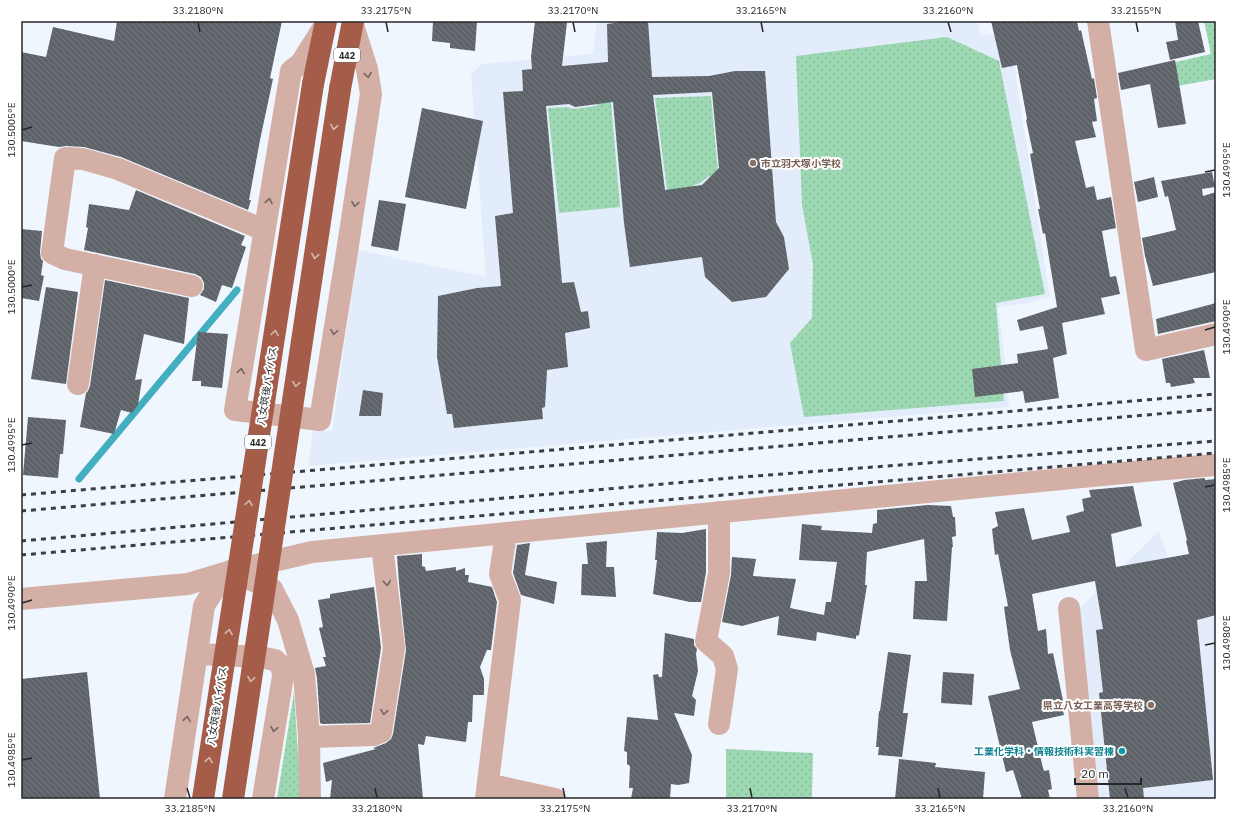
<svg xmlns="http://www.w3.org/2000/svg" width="1237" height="820" viewBox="0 0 1237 820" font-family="'IBM Plex Sans','Noto Sans JP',sans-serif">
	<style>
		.built { fill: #e2ecfb }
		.green { fill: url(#green-dots) }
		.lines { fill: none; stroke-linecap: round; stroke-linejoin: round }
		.stream { stroke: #43aebf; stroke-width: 7 }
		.building { fill: url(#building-back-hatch); fill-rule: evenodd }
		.minor { stroke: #d4afa6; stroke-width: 22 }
		.highway { stroke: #a55d4a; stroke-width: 22 }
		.rail { stroke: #3b3e42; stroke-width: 3; stroke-dasharray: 5 5; stroke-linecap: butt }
		.highway-bridge { stroke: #a55d4a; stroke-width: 22 }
		.oneway { stroke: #736462 }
		.oneway2 { stroke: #d6b6ae }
		.ticks { fill: none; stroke: #24272a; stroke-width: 1.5 }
		.education-dot { fill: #8d6e63; stroke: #fff; stroke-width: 1.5 }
		.culture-dot { fill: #0f9aa8; stroke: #fff; stroke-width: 1.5 }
		.labels { text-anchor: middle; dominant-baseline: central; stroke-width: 4; stroke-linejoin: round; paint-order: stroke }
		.shield { fill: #fff; stroke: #66686a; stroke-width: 1 }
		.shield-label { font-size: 9px; font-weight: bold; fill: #24272a }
		.education-label { font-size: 10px; font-weight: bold; fill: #785e54; stroke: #fff; text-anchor: start }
		.street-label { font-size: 10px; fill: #24272a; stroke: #fff }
		.culture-label { font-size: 10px; font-weight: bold; fill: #0d838f; stroke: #fff; text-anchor: end }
		.neatline { fill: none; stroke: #24272a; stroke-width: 1.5 }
		.ticks-label { font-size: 10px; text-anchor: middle; fill: #24272a }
	</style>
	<defs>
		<pattern id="green-dots" width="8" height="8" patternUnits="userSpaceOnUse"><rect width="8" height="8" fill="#9cd8b1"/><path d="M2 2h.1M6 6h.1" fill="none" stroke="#86b998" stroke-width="1.8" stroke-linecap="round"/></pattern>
		<pattern id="building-back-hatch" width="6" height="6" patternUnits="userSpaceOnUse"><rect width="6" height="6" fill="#5e636a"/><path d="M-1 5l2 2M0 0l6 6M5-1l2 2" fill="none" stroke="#767a7f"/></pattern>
	</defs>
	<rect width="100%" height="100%" fill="#f0f6fe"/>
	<!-- built -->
	<path class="built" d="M597 21H978L981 35 1009 33 1050 297 1022 304 998 307 1005 359 1009 407 308 466 313 431H332L358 250 486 277 471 75 481 64 593 54Z
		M1159 531 1183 604 1216 601V799H1096L1077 611Z"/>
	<!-- green -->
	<path class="green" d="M1204 21H1216V79L1172 87 1167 64 1211 54Z
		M947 37 999 61 1045 294 996 303 1004 401 804 417 790 343 812 318 813 264 802 205 796 56Z
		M711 96 719 183 716 182 709 176 700 183 694 185 693 202 669 204 655 98Z
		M611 102 620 207 559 213 548 108 567 107 573 109 596 106 599 103Z
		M294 692 301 799H277Z
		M726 749 813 753 812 799H726Z"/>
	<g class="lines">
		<!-- stream -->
		<path class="stream" d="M79 479 237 290"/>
	</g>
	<!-- building -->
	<path class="building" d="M117 21H282L270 78 273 79 260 140 249 200H251L248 210 121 157 84 147 66 146 59 147 21 141V52L46 57 53 27 114 41Z
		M433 21H477L475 51 450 48V43L432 41Z
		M535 21 567 22 562 66 608 62 607 24 628 21H648L652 77 709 76 735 71H765L776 222 784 237 789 269 766 297 732 302 705 277 702 257 630 267 624 223 613 102 575 107 569 104 546 106 562 283 574 282 581 312 588 311 590 328 565 333 568 367 547 370 545 407 542 408 543 419 454 428 452 414H447L437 357 438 296 477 288 501 286 495 216 513 213 503 92 523 91 522 70 532 69 531 57ZM712 92 719 168 702 185 665 190 653 95Z
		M991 21H1077L1079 31 1081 30 1092 79 1094 78 1097 98 1094 99 1097 121 1092 122 1096 137 1075 141 1086 188 1094 186 1097 200 1111 197 1116 228 1102 231 1110 277 1116 276 1120 294 1101 298 1105 314 1062 323 1067 354 1053 358 1059 398 1025 403 1023 391 975 397 972 369 1018 363 1017 354 1048 349 1043 326 1020 331 1017 320 1057 307 1045 233 1043 234 1038 209H1040L1030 154 1033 153 1026 120 1027 119 1017 65 1002 68Z
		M1175 21H1198L1205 52 1170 60 1166 42 1178 40Z
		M1175 60 1186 124 1158 128 1150 84 1121 90 1118 73Z
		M422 108 483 121 466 209 405 197Z
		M1212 172 1215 187 1202 189 1203 196 1216 192V272L1153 286 1145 256 1142 238 1176 230 1168 196 1165 197 1161 181Z
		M1154 177 1158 197 1138 202 1134 182Z
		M136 190 245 236 241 245 246 247 232 288 222 285 216 302 200 295 204 289V283L201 277 195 274 84 250 88 228 86 227 89 204 129 210Z
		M379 200 406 204 398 251 371 246Z
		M21 229 42 231 40 252 41 259 43 261 41 275 44 276 39 301 21 298Z
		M105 280 189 298 184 344 144 334 135 380 142 379 138 405 132 413 121 410 114 434 80 427 86 393 88 391 90 386Z
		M46 287 78 292 66 384 31 379Z
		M1216 303V321L1158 334 1156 319Z
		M198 332 228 334 222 388 201 386V381H192Z
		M1204 350 1210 378H1193L1195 383 1171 387 1170 383H1166L1162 359Z
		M363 390 383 393 381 416H359Z
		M28 417 66 420 63 454H60L58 478 23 475Z
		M1205 478V480L1216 479V615L1197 620 1213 780 1143 788 1144 799H1110L1099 693 1103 692 1096 630 1103 629 1095 581 1032 594 1038 631 1046 629 1048 654 1053 653 1065 710 1063 711 1064 715 1032 722 1043 768 1044 771 1049 770 1052 789 1048 790 1050 799H1022L1013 770 1006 772 988 696 1020 689 1010 650 1004 607 1008 606 998 554 995 555 992 529 998 526 995 512 1024 508 1032 540 1070 532 1066 516 1084 511 1082 499 1091 497 1089 490 1133 486 1142 526 1111 534 1116 567 1189 554 1186 541 1187 540 1173 483 1184 480Z
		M928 505 951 506 953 517H955L956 536 952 537 953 547H952L947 621 913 619 915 581H927L924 539 867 552 865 585H867L859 635 856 636V639L817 632 816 641 777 635 779 616 742 626 722 622 731 575 732 555V557L756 559 753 576 796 579 790 608 824 615 826 602H831L837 562 799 560 802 524 822 526 821 530 872 533 873 524 877 523V510Z
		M706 529V572L701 602H690L653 594 657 560H655L657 532 682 533Z
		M607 541 606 567H614L616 597 581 595 582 564H588L586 543Z
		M530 543 525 575 557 582 554 604 521 595 513 573 517 545Z
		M422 554V566L425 567 426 571 456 567V571L465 568V575H469L468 582 492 587 497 602 491 650H487L480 667 484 679V695H473L472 722H468L466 742 426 736 424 745 418 744 423 799H330L332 780 326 782 323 763 376 749 373 748 386 743 391 739 393 734 406 650 399 583 397 556Z
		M374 587 381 648 370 723 322 724 320 723 317 678 315 668 326 666 323 657H326L319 628 323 627 318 600 330 598V594Z
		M665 633 694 639V645L697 649 696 654 698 671 692 696 696 700 694 716 674 713 692 755 689 783 678 785 671 784 670 799H631L633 788H629L630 766 627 764V752L624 751 627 717 658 720 653 675 658 674 659 677H662Z
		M888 652 911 655 903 713H908L902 757 878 755 879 747H876L879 711H880Z
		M87 672 100 799H21V679Z
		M943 672 974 674 972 705 941 703Z
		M899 759 936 763 935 767 985 772 983 799H895Z"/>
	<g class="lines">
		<!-- minor -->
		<path class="minor" d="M1098 21 1146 350 1216 334
			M325 25 301 63 291 71 235 410 320 420 347 252 371 94 367 69 353 25
			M192 286 65 259 52 253 65 158 83 159 118 169 264 230
			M78 384 95 265
			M719 512V573L706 641 723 656 727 669 719 724
			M21 599 188 584 231 571 312 552 1154 470 1216 465
			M1069 608 1088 799
			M197 654 260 657 275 660 282 667 283 676 263 799
			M309 737 374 735 381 732 394 648 382 545
			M488 784 555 799
			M175 799 204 606 217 585 231 571 272 589 288 620 304 674 309 737 310 799
			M486 799 510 600 500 574 506 533"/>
		<!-- highway -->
		<path class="highway" d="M313 84 326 21
			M340 89 353 21"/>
		<!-- rail -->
		<path class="rail" d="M21 495 1216 394
			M21 511 1216 409
			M21 541 742 477 1216 441
			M21 555 1216 453"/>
		<!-- highway-bridge -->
		<path class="highway-bridge" d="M203 799 313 84
			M233 799 340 89"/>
	</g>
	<!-- one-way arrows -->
	<defs><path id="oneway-chevron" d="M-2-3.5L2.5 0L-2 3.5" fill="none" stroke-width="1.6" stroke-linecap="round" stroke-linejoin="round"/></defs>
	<g class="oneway">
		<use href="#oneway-chevron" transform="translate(368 75) rotate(81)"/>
		<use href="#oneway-chevron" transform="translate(269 201) rotate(-80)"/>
		<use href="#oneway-chevron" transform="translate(355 204) rotate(99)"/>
		<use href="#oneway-chevron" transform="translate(334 332) rotate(99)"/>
		<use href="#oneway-chevron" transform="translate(241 371) rotate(-81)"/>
		<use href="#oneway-chevron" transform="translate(387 583) rotate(84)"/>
		<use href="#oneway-chevron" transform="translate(384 712) rotate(99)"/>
		<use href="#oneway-chevron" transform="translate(187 719) rotate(-81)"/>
		<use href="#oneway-chevron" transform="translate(274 729) rotate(99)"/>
	</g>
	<g class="oneway2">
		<use href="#oneway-chevron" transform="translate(334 127) rotate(99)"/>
		<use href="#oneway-chevron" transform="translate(315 256) rotate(99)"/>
		<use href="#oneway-chevron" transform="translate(275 333) rotate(-81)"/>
		<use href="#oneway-chevron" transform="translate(296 384) rotate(99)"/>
		<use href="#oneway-chevron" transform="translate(249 503) rotate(-81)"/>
		<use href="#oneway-chevron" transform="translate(229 632) rotate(-81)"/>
		<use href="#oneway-chevron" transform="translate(251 679) rotate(99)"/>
		<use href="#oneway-chevron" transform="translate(209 760) rotate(-81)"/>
	</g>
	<!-- ticks -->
	<path class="ticks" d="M198 22 200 32M386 22 388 32M573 22 575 32M761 22 763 32M948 22 951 32M1136 22 1138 32M22 130 32 127M1205 172 1215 170M22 287 32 285M1205 330 1215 327M22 445 32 443M1205 487 1215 485M22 603 32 600M1205 645 1215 643M22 760 32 758M187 788 190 798M375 788 377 798M563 788 565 798M750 788 752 798M938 788 940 798M1125 788 1128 798"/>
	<!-- markers -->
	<g class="education-dot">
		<circle cx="753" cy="163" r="4"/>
		<circle cx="1151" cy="705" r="4"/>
	</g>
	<circle class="culture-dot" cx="1122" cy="751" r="4"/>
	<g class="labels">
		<!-- shield labels -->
		<g class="shield">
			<rect x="334" y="48" width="26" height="14" rx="3"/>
			<rect x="245" y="435" width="26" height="14" rx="3"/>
		</g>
		<g class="shield-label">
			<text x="347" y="55">442</text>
			<text x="258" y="442">442</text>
		</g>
		<!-- education labels -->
		<g class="education-label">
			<text x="761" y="163">市立羽犬塚小学校</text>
			<text x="1143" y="705" text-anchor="end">県立八女工業高等学校</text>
		</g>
		<!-- street labels -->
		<g class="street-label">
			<text transform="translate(267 386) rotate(-81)">八女筑後バイパス</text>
			<text transform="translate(217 706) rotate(-81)">八女筑後バイパス</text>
		</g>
		<!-- culture labels -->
		<g class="culture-label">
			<text x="1114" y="751">工業化学科・情報技術科実習棟</text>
		</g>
	</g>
	<!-- border -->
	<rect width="1237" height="820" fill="none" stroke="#ffffff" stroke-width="44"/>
	<!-- scale -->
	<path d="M1075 778v6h66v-6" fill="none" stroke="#24272a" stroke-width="2"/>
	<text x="1081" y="778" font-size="12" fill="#24272a" stroke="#ffffff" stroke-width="3" paint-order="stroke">20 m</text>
	<rect x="22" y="22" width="1193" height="776" class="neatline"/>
	<g class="ticks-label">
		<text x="198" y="14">33.2180°N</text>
		<text x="386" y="14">33.2175°N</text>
		<text x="573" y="14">33.2170°N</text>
		<text x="761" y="14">33.2165°N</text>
		<text x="948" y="14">33.2160°N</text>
		<text x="1136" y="14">33.2155°N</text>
		<text transform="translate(11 130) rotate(-90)" y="4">130.5005°E</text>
		<text transform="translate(1226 170) rotate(-90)" y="4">130.4995°E</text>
		<text transform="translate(11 287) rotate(-90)" y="4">130.5000°E</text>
		<text transform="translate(1226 327) rotate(-90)" y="4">130.4990°E</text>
		<text transform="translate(11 445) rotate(-90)" y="4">130.4995°E</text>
		<text transform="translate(1226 485) rotate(-90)" y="4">130.4985°E</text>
		<text transform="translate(11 603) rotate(-90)" y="4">130.4990°E</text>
		<text transform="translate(1226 643) rotate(-90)" y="4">130.4980°E</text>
		<text transform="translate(11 760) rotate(-90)" y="4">130.4985°E</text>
		<text x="190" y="812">33.2185°N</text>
		<text x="377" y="812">33.2180°N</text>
		<text x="565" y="812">33.2175°N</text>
		<text x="752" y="812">33.2170°N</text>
		<text x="940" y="812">33.2165°N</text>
		<text x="1128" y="812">33.2160°N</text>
	</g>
</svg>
